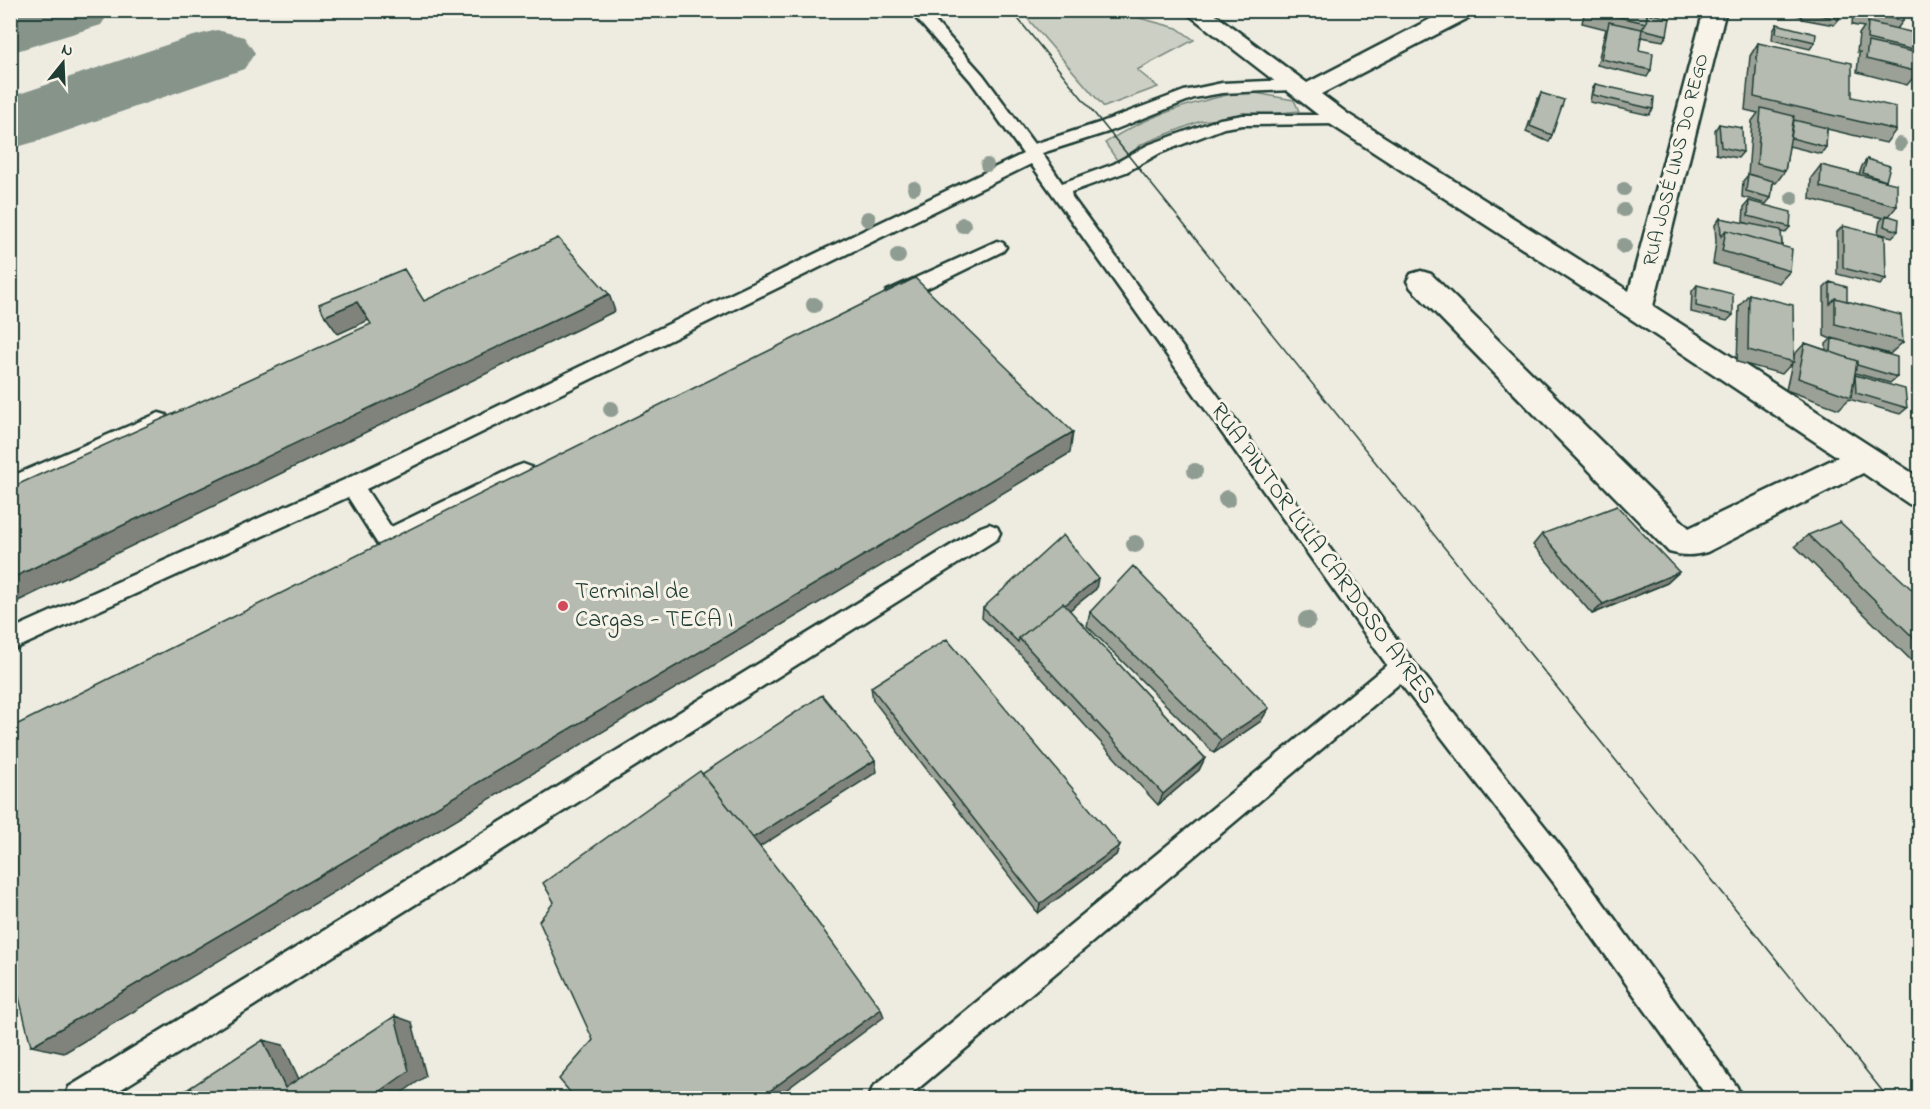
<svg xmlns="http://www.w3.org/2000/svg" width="1930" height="1109" viewBox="0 0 1930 1109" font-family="'Indie Flower',sans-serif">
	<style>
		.green { fill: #cccfc4; stroke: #76867c; stroke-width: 1.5 }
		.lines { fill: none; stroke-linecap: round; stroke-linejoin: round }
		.taxiway { fill: #86948a; fill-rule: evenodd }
		.lane-casing { stroke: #1f3d34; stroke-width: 5 }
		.street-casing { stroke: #1f3d34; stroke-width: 5 }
		.lane { fill: #f7f3e8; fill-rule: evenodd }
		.street { fill: #f7f3e8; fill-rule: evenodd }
		.tram { stroke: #1f3d34; stroke-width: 1.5 }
		.tree { fill: #8f9c92 }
		.wall { fill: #9ca197; stroke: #1f3d34; stroke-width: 1.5 }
		.shaded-wall { fill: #7f837b; stroke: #1f3d34; stroke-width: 1.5 }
		.building { fill: #b5bbb0; stroke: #1f3d34; stroke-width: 1.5 }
		.poi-dot { fill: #d1495b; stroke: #f7f3e8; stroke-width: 2 }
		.labels { text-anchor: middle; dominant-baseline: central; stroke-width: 6; stroke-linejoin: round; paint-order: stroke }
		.far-street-label { font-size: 20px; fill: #1f3d34; stroke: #f7f3e8 }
		.street-label { font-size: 24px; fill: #1f3d34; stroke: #f7f3e8 }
		.poi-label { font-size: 24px; fill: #1f3d34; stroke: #f7f3e8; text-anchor: start }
	</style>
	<rect width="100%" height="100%" fill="#eeece1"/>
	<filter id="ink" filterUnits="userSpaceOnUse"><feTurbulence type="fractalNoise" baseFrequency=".0167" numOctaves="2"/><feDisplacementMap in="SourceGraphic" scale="12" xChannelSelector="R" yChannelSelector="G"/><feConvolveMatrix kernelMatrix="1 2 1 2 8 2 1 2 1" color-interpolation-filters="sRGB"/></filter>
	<g filter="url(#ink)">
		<!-- green -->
		<path class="green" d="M1021 11H1133L1136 17 1177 28 1194 40 1137 70 1158 87 1104 107Z
			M1244 91 1294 100 1299 111 1201 121 1142 144 1119 163 1105 143C1148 114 1195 102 1244 91Z"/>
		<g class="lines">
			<!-- taxiway -->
			<path class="taxiway" d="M10 10H111L101 25 10 53Z
				M217 30 244 37 255 53 244 69 38 141 10 149V97L190 37Z"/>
			<defs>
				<path id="lane" d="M909 10H925L983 75 1034 144 1099 123 1184 91 1222 83 1292 80 1300 85 1292 90 1222 93 1194 98 1111 131 1042 153 1062 183 1114 164 1148 145 1220 119 1243 115H1345L1347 119 1345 123 1339 124 1243 125 1224 128 1160 153 1126 172 1071 192 1072 197 1411 659 1574 863 1737 1087 1741 1098H1708L1554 883 1400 683 907 1098H869L873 1087 1387 665 1031 164 366 489 391 527 515 467 523 464 531 467 534 473 531 479 395 546 387 548 379 546 348 497 10 651V630L344 480 1023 154 971 81Z
					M997 241 1003 243 1006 247 1003 251 901 301 894 303 887 301 885 296 887 291Z
					M159 413 166 415 169 421 166 427 10 495V477Z
					M989 524 997 527 1000 533 997 539 107 1098H65L69 1087 981 527Z"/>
				<path id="street" d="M1183 10H1209L1307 83 1448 10H1477L1474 15 1321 94 1348 114 1629 291 1704 10H1726L1653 306 1920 478V508L1909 504 1863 473 1707 552C1693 556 1683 556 1669 552L1411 288 1407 281 1411 274 1421 271 1431 274 1689 528 1838 457 1628 317 1330 124Z"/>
			</defs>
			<!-- lane casing -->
			<use href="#lane" class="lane-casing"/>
			<!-- street casing -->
			<use href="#street" class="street-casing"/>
			<!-- lane -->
			<use href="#lane" class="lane"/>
			<!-- street -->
			<use href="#street" class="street"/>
			<!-- tram -->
			<path class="tram" d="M1011 10 1888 1098"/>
		</g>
		<!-- trees -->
		<g class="tree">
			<circle cx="1900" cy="144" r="7"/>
			<circle cx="987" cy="165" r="7"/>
			<circle cx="914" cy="188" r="7"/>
			<circle cx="1624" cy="189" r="7"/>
			<circle cx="1792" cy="198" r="7"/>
			<circle cx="1624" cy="210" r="7"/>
			<circle cx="868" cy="219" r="8"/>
			<circle cx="963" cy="225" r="8"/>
			<circle cx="1624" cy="246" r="8"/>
			<circle cx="898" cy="256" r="8"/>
			<circle cx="814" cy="305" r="8"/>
			<circle cx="611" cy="409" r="8"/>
			<circle cx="1195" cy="471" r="8"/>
			<circle cx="1227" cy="499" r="9"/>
			<circle cx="1135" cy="544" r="9"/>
			<circle cx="1307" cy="620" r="9"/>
		</g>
		<!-- wall -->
		<path class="wall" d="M1585 10H1648L1647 13 1667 35 1663 41 1641 37 1639 50 1651 70 1647 77 1597 65 1606 29 1582 23Z
			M1676 10H1694L1691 16 1676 11Z
			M1838 10 1839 19 1834 25 1802 19 1801 16 1774 11Z
			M1853 10H1903V21L1897 29 1918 51 1917 53 1918 72 1907 85 1857 72 1859 54 1860 52H1857L1859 34 1864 27 1852 25Z
			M1777 24 1815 42 1810 49 1772 40 1773 31Z
			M1758 43 1852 97 1896 130 1886 143 1827 129 1826 147 1821 154 1789 146 1785 171 1776 183H1773L1771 198 1766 204 1742 197 1743 181 1748 175 1752 121 1758 113 1745 110 1750 56Z
			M1595 84 1653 109 1649 115 1590 102 1592 90Z
			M1541 93 1552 135 1549 142 1526 132 1537 100Z
			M1719 124 1743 152 1738 158 1716 154 1715 130Z
			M1867 159 1886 181 1897 206 1889 216 1898 231 1892 237 1878 233 1880 221 1883 218 1810 199 1811 178 1821 165 1859 175 1862 166Z
			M1749 201 1790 227 1785 233 1781 232 1782 246 1790 271 1779 283 1713 264 1716 242 1715 225 1720 218 1756 226 1743 222 1744 207Z
			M1843 226 1886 279 1880 285 1837 274V232Z
			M1830 282 1847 301 1903 342 1890 354 1867 348 1897 377 1890 383 1855 373V375L1907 408 1900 414 1849 399 1839 409 1786 390 1792 363 1782 374 1737 362 1739 306 1749 294 1794 357V355L1805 343 1826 350V344L1831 339 1824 336V288Z
			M1697 285 1733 315 1727 321 1691 312 1692 291Z
			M1542 534 1679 572 1667 583 1592 614 1533 545Z
			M1808 535 1920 597V669L1795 546Z
			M1096 589 1069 610 1205 758 1199 770 1158 805 1018 652 982 618 983 608Z
			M1090 612 1261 721 1214 753 1087 626Z
			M871 687 1120 845 1116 855 1038 913 873 700Z"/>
		<!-- shaded-wall -->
		<path class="shaded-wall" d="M609 294 615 311 10 605V579Z
			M357 302 369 320 338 334 325 316Z
			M1073 432 1070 453 64 1053 31 1046Z
			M1679 572 1667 583 1592 614 1603 604Z
			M1098 578 1096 589 1026 645 1021 640Z
			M1269 708 1261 721 1214 753 1221 740Z
			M1205 758 1199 770 1158 805 1163 794Z
			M875 760 877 772 758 848 752 838Z
			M1120 845 1116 855 1038 913 1040 904Z
			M881 1009 884 1017 775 1098H760Z
			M395 1016 412 1022 426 1076 394 1098H371Z
			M263 1040 283 1045 305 1092 285 1088Z"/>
		<!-- building -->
		<path class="building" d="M1588 10H1648L1646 23Z
			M1806 10H1838L1839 19 1806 12Z
			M1862 10H1903V21L1862 12Z
			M1647 13 1670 18 1667 35 1642 29 1646 23Z
			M1609 22 1642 29 1639 50 1653 53 1651 70 1601 59Z
			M1868 22 1919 34 1918 51 1867 39Z
			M1777 24 1816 34 1815 42 1776 33Z
			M1868 42 1918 53V72L1866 59Z
			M1758 43 1852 63V97L1896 107V130L1754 97Z
			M1595 84 1654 97 1653 109 1593 95Z
			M1541 93 1564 100 1552 135 1530 126Z
			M1761 108 1794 116 1785 171 1757 164Z
			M1794 120 1827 128 1826 147 1791 138Z
			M1719 124 1742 128 1743 152 1721 147Z
			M1867 159 1890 166 1886 181 1863 173Z
			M1821 165 1897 184V206L1820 187Z
			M1748 174 1773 181 1771 198 1746 191Z
			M1749 201 1791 212 1790 227 1748 216Z
			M1886 215 1899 219 1898 231 1884 226Z
			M1720 218 1781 230 1782 246 1726 230 1721 236Z
			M1843 226 1885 236 1886 279 1843 268Z
			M1726 230 1792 249 1790 271 1722 251Z
			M558 238 609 294 10 579V488L371 324 357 302 325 316 319 304 404 269 424 301Z
			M915 278 1073 432 31 1046 10 961V728Z
			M1830 282 1847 287V301L1835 298 1830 304Z
			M1697 285 1733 294V315L1696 306Z
			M1749 294 1793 305 1794 362 1748 350Z
			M1835 298 1901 315 1903 342 1835 324Z
			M1832 338 1897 357V377L1857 365V361L1831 352Z
			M1805 343 1857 361 1851 397 1798 378Z
			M1855 375 1905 389 1907 408 1856 393Z
			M1617 506 1679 572 1603 604 1542 534Z
			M1840 522 1920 597V644L1808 535Z
			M1063 535 1098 578 1065 605 1063 603 1019 638 1018 642 983 608Z
			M1133 566 1269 708 1221 740 1090 612Z
			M1063 603 1205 758 1163 794 1019 638Z
			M947 639 1120 845 1040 904 871 687Z
			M822 695 875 760 753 838 702 774Z
			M700 771 794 890 881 1009 760 1098H575L559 1079 593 1040 539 921 554 902 543 883Z
			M395 1016 409 1071 371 1098H196L191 1087 263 1040 285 1088Z
			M191 1087 193 1098H174Z"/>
	</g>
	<!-- markers -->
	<circle class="poi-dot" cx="563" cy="606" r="6"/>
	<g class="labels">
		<!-- far-street labels -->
		<g class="far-street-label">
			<text transform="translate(1677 160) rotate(-76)">RUA JOSÉ LINS DO REGO</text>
		</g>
		<!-- street labels -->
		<g class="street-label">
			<text transform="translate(1322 554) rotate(54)">RUA PINTOR LULA CARDOSO AYRES</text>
		</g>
		<!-- poi labels -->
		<g class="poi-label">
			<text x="575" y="592">Terminal de<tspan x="575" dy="28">Cargas - TECA I</tspan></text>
		</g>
	</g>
	<!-- margin -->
	<rect width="1930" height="1109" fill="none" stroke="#f7f3e8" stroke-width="36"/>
	<rect x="18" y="18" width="1894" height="1073" fill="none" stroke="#1f3d34" stroke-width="2" filter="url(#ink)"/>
	<!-- north arrow -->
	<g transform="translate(63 63) rotate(18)" stroke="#f7f3e8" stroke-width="4.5" paint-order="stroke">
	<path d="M0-4.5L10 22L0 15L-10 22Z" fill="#1f3d34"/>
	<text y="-9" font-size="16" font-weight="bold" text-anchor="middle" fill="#1f3d34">N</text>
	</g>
</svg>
